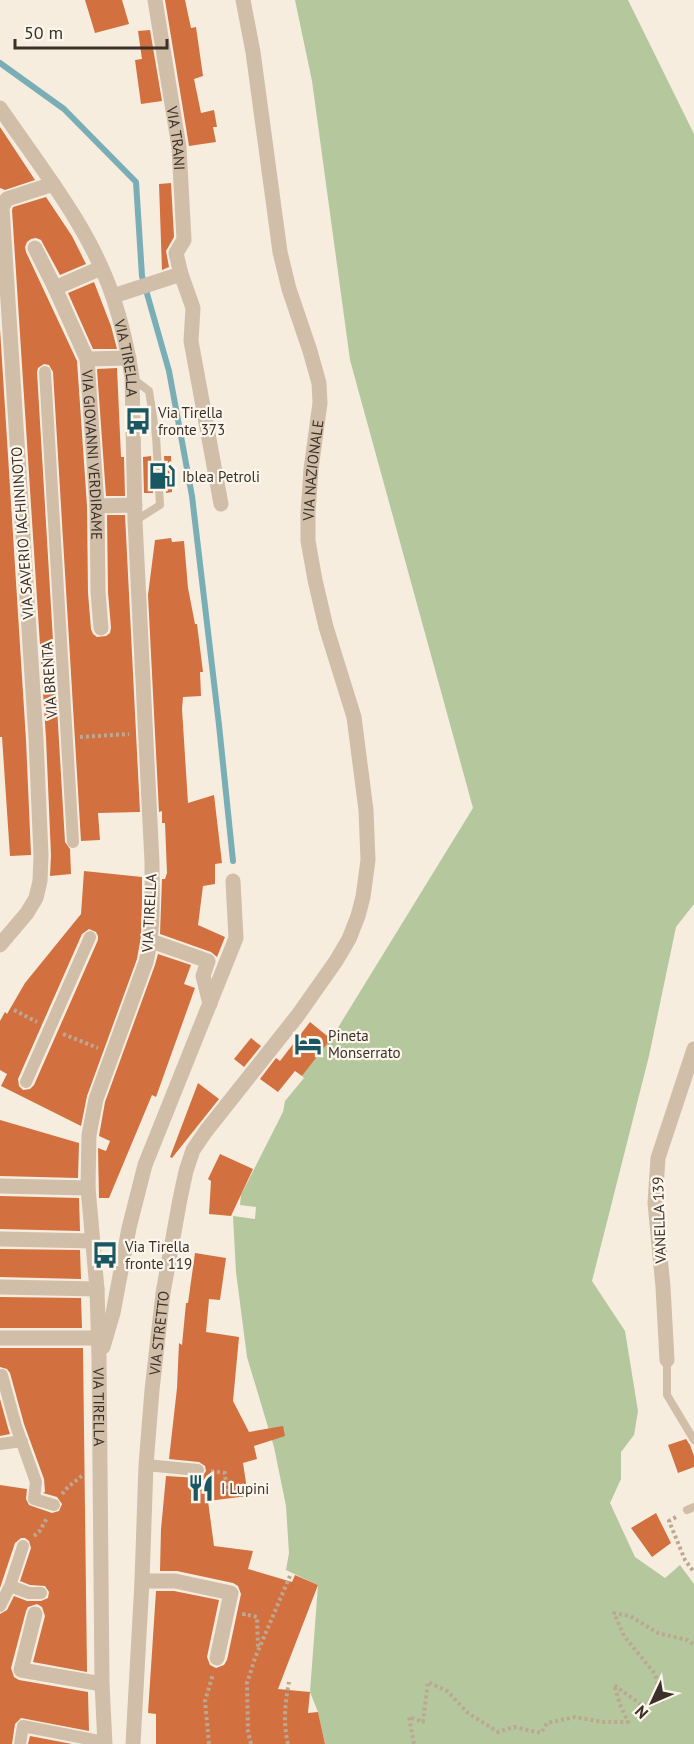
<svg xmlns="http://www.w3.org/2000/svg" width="694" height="1744" viewBox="0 0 694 1744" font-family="'PT Sans',sans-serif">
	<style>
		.green { fill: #b5c79c }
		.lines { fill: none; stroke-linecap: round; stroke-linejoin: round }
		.stream { stroke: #7aaeb6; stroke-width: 6 }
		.building { fill: #d3703f; fill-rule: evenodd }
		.path { stroke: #bca892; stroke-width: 4; stroke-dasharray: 3 3; stroke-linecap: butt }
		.service { stroke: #d0bea8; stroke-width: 8 }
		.pedestrian { stroke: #d0bea8; stroke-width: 12 }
		.minor { stroke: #d0bea8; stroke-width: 15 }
		.tertiary { stroke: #d0bea8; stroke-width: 15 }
		.labels { text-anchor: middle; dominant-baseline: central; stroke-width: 4.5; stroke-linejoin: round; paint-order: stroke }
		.street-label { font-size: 15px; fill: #3c3129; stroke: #fcf6ec }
		.poi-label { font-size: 15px; fill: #3c3129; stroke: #fcf6ec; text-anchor: start }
	</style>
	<rect width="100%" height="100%" fill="#f6eddf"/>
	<!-- green -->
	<path class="green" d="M295 0H628L694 134V904L676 927 649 1056 592 1281 625 1331 638 1411 634 1435 621 1452V1479L610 1503 635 1557 665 1578 680 1565 694 1584V1744H325L318 1712 310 1692 318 1585 286 1570 289 1553 286 1506 274 1447 247 1357 236 1272 233 1216 255 1219 256 1207 240 1205 241 1195 283 1112 285 1101 304 1078 302 1076 331 1039 473 808 350 360 312 81Z"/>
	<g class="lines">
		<!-- stream -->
		<path class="stream" d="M0 63 64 109 136 182 142 276 169 371 192 496 219 725 233 861"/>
	</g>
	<!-- building -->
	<path class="building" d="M85 0H122L129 24 95 33Z
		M165 0H185L191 28 196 27 203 76 194 79 201 113 214 110 217 127H213L216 142 189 146Z
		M150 30 162 101 141 104 135 60 142 59 138 31Z
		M0 127 35 180 5 190 0 188Z
		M171 183 174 237 166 251 169 267 162 270 159 184Z
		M46 197 72 236 86 264 60 275 41 240 36 238 31 239 27 242 25 247 26 252 77 361 87 506 88 593 91 629 93 634 97 637 106 636 110 633 111 628 108 592 107 515H125L140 812 98 813 100 840 81 841 53 372 49 365 44 364 38 368 37 372 65 842 70 849 71 874 50 876 51 855 46 738 12 210 13 207Z
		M94 282 111 326 117 349H93L68 293Z
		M0 329 26 740 31 855 10 856 2 737H0Z
		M117 368 121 457H124L125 496H106L97 369Z
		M151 456 153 493H144L143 457Z
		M164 456H171L172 492 166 493Z
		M171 538 172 542 184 541 188 588 195 624H197L203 672H200L201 696 183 697 182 709 188 803 214 795 222 863 215 864V884L203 886 198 925 225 937 217 957 211 952 160 934 162 879H165L167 873 165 823H162V811L159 812 148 595 155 540Z
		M84 871 142 877V900L141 936 137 959 87 1096 81 1126 1 1086 7 1074 0 1070V1021L5 1012 7 1014 25 983 81 914ZM89 929 96 932 98 936V940L34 1085 30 1089 23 1090 19 1086 18 1079 82 934Z
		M158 954 191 965 184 984 195 988 156 1097 152 1095 109 1198H99L98 1148 106 1151 110 1141 99 1136 105 1102 155 965Z
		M310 1022 331 1039 302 1076 295 1071 278 1092 260 1079 276 1058 280 1061Z
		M251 1038 261 1046 244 1067 234 1059Z
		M198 1083 219 1099 172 1158 170 1157Z
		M0 1120 79 1143 78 1178 0 1176Z
		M220 1154 253 1169 231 1216 209 1214 211 1181 208 1179Z
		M0 1196 79 1198 80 1231 0 1229Z
		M0 1249 80 1250 81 1279 0 1277Z
		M195 1253 226 1258 220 1300 209 1299 206 1332 239 1337 233 1401 249 1432 283 1426 285 1436 254 1446 257 1459 243 1463 248 1496 208 1501 214 1546 253 1551 248 1569 292 1582 295 1575 318 1585 278 1689 310 1692 308 1713 318 1712 325 1744H156V1714L148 1713 156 1591H174L219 1600 207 1657 210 1665 216 1668 224 1665 227 1660 241 1594 238 1586 233 1583 177 1571H160L161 1529 166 1476 198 1478 202 1477 206 1471 205 1466 199 1462 169 1459 177 1388 179 1343 182 1345 186 1303H188Z
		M0 1297 81 1298 82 1328H0Z
		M0 1348H83L87 1672 33 1662 45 1616 42 1607 37 1604 28 1607 26 1611 11 1668 14 1677 19 1680 88 1692 89 1731 21 1718 15 1724 12 1744H0V1614L7 1610 14 1596 27 1601H41L48 1598 49 1592 45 1586 30 1585 20 1581 31 1548 29 1541 25 1538H21L15 1543 0 1588V1485L27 1489 26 1499 29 1505 52 1513 59 1511 62 1504 57 1497 43 1493 45 1492 44 1479 24 1424 10 1373 7 1369 0 1367Z
		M0 1399 8 1428 10 1434 0 1436Z
		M686 1439 690 1445 694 1456V1467L678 1473 668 1445Z
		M656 1513 671 1543 652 1557 631 1528Z
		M30 1736 72 1744H28Z"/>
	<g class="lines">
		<!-- path -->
		<path class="path" d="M80 737 129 734
			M14 1010 37 1022
			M63 1034 98 1048
			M211 1471 225 1473 227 1493
			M62 1494 68 1487 83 1475
			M676 1517 669 1521 685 1560 694 1572
			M34 1536 39 1532 47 1518
			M244 1616V1614L257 1617 258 1648
			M209 1744 205 1701 213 1674
			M251 1744 248 1732 247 1683 255 1658 290 1576
			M288 1744C283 1723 285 1703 289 1682
			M414 1744 409 1717 423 1722 428 1682 447 1691 468 1713 498 1732 514 1727 541 1733 547 1723 575 1717 603 1722H628L621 1707 614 1685 643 1706 662 1701 655 1674 624 1636 614 1613 630 1616 658 1633 687 1640 694 1645"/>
		<!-- service -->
		<path class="service" d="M132 378 149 391 156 436 160 505 135 521
			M667 1360V1395L694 1440
			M687 1510 694 1507"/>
		<!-- pedestrian -->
		<path class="pedestrian" d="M45 372 73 842
			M26 1082 90 937
			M2 1375 16 1426 36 1482 34 1499 54 1505
			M0 1444 22 1441
			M146 1465 198 1470
			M10 1586 29 1593H41
			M0 1606 10 1586 23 1546
			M20 1744 23 1726 104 1742"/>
		<!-- minor -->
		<g class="minor">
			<path id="s1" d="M155 0 179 147 184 240 176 253 181 274 193 308 191 341 221 504"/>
			<path id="s2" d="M0 108C41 168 90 228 113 297 122 324 128 351 132 377L135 521 152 862C152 896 154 929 146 962L96 1099 89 1135 88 1188 97 1289 99 1358 102 1684 105 1744"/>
			<path d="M35 248 55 288 101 268"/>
			<path id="s3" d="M55 288 87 359 97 506 98 592 101 628"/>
			<path d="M113 296 181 274"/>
			<path d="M87 359 129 358"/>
			<path d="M97 506 135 505"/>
			<path d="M151 941 208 961 203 976 210 1004"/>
			<path d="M0 945 27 913 36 898 40 881 41 855 36 739 2 207 7 199 53 184"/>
			<path d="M0 1186 88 1188"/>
			<path d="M0 1239 93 1241"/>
			<path d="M0 1287 97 1289"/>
			<path d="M0 1338H99"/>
			<path d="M103 1347 113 1313 129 1228 145 1165 236 938 233 881"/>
			<path d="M667 1360 663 1287 655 1203 658 1158 694 1049"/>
			<path d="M142 1581H175L231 1593 217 1658"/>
			<path d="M35 1614 21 1670 102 1684"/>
		</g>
		<!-- tertiary -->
		<path class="tertiary" id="s4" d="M133 1744 142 1581 146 1465 152 1390 163 1293 180 1199 186 1171 193 1150 206 1131 298 1015 336 961 349 939 358 916 363 897 368 860 366 810 354 717 326 627 315 580 308 541V513L311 469 320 403 319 383 310 351 289 289 280 252 253 52 243 0"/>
	</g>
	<!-- icons -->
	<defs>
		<symbol id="bus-bare" viewBox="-9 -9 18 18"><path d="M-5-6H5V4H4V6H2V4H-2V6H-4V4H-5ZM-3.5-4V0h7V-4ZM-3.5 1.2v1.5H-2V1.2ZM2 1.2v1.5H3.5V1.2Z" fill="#195763" stroke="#fcf6ec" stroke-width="2.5" paint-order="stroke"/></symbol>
		<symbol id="fuel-bare" viewBox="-9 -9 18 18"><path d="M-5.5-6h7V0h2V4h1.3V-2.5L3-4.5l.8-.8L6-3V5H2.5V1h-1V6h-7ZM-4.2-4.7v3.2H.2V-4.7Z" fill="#195763" stroke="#fcf6ec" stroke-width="2.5" paint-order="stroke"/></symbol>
		<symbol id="hotel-bare" viewBox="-9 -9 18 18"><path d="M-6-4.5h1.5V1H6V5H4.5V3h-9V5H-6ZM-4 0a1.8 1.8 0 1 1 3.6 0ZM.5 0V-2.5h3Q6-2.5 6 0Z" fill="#195763" stroke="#fcf6ec" stroke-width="2.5" paint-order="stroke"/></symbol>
		<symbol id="restaurant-bare" viewBox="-9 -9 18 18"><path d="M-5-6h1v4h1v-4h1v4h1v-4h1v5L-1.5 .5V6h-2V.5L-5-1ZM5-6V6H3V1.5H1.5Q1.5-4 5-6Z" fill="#195763" stroke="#fcf6ec" stroke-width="2.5" paint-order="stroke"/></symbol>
	</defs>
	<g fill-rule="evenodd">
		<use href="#bus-bare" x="119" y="402" width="38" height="38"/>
		<use href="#fuel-bare" x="143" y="457" width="38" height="38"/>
		<use href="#hotel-bare" x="289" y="1025" width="38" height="38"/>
		<use href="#bus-bare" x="86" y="1236" width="38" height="38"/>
		<use href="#restaurant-bare" x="182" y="1469" width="38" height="38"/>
	</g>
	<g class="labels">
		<!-- street labels -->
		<g class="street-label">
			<text stroke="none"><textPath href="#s1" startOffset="140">VIA TRANI</textPath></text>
			<text stroke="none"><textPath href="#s2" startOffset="284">VIA TIRELLA</textPath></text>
			<text stroke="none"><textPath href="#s3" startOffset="174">VIA GIOVANNI VERDIRAME</textPath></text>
			<text stroke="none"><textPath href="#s4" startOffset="1340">VIA NAZIONALE</textPath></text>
			<text transform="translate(22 533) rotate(-94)">VIA SAVERIO IACHININOTO</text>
			<text transform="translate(49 680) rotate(-94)">VIA BRENTA</text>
			<text transform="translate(149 913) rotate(-87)">VIA TIRELLA</text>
			<text transform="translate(659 1220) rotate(-92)">VANELLA 139</text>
			<text stroke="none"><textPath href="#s4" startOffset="412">VIA STRETTO</textPath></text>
			<text stroke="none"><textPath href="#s2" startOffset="1344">VIA TIRELLA</textPath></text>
		</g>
		<!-- poi labels -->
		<g class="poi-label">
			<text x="158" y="412">Via Tirella<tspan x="158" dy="17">fronte 373</tspan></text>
			<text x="182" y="476">Iblea Petroli</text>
			<text x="328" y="1035">Pineta<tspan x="328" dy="17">Monserrato</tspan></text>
			<text x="125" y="1246">Via Tirella<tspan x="125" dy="17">fronte 119</tspan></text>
			<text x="221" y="1488">I Lupini</text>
		</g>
	</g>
	<!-- north arrow -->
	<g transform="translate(652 1702) rotate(226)" stroke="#fcf6ec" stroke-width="4.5" paint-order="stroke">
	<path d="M0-4.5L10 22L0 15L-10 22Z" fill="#3c3129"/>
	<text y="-9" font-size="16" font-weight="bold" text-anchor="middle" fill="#3c3129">N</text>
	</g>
	<!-- scale -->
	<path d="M15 39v9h152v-9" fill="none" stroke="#3c3129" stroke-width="3"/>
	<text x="24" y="39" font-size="18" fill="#3c3129" stroke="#fcf6ec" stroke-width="4.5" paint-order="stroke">50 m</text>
</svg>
